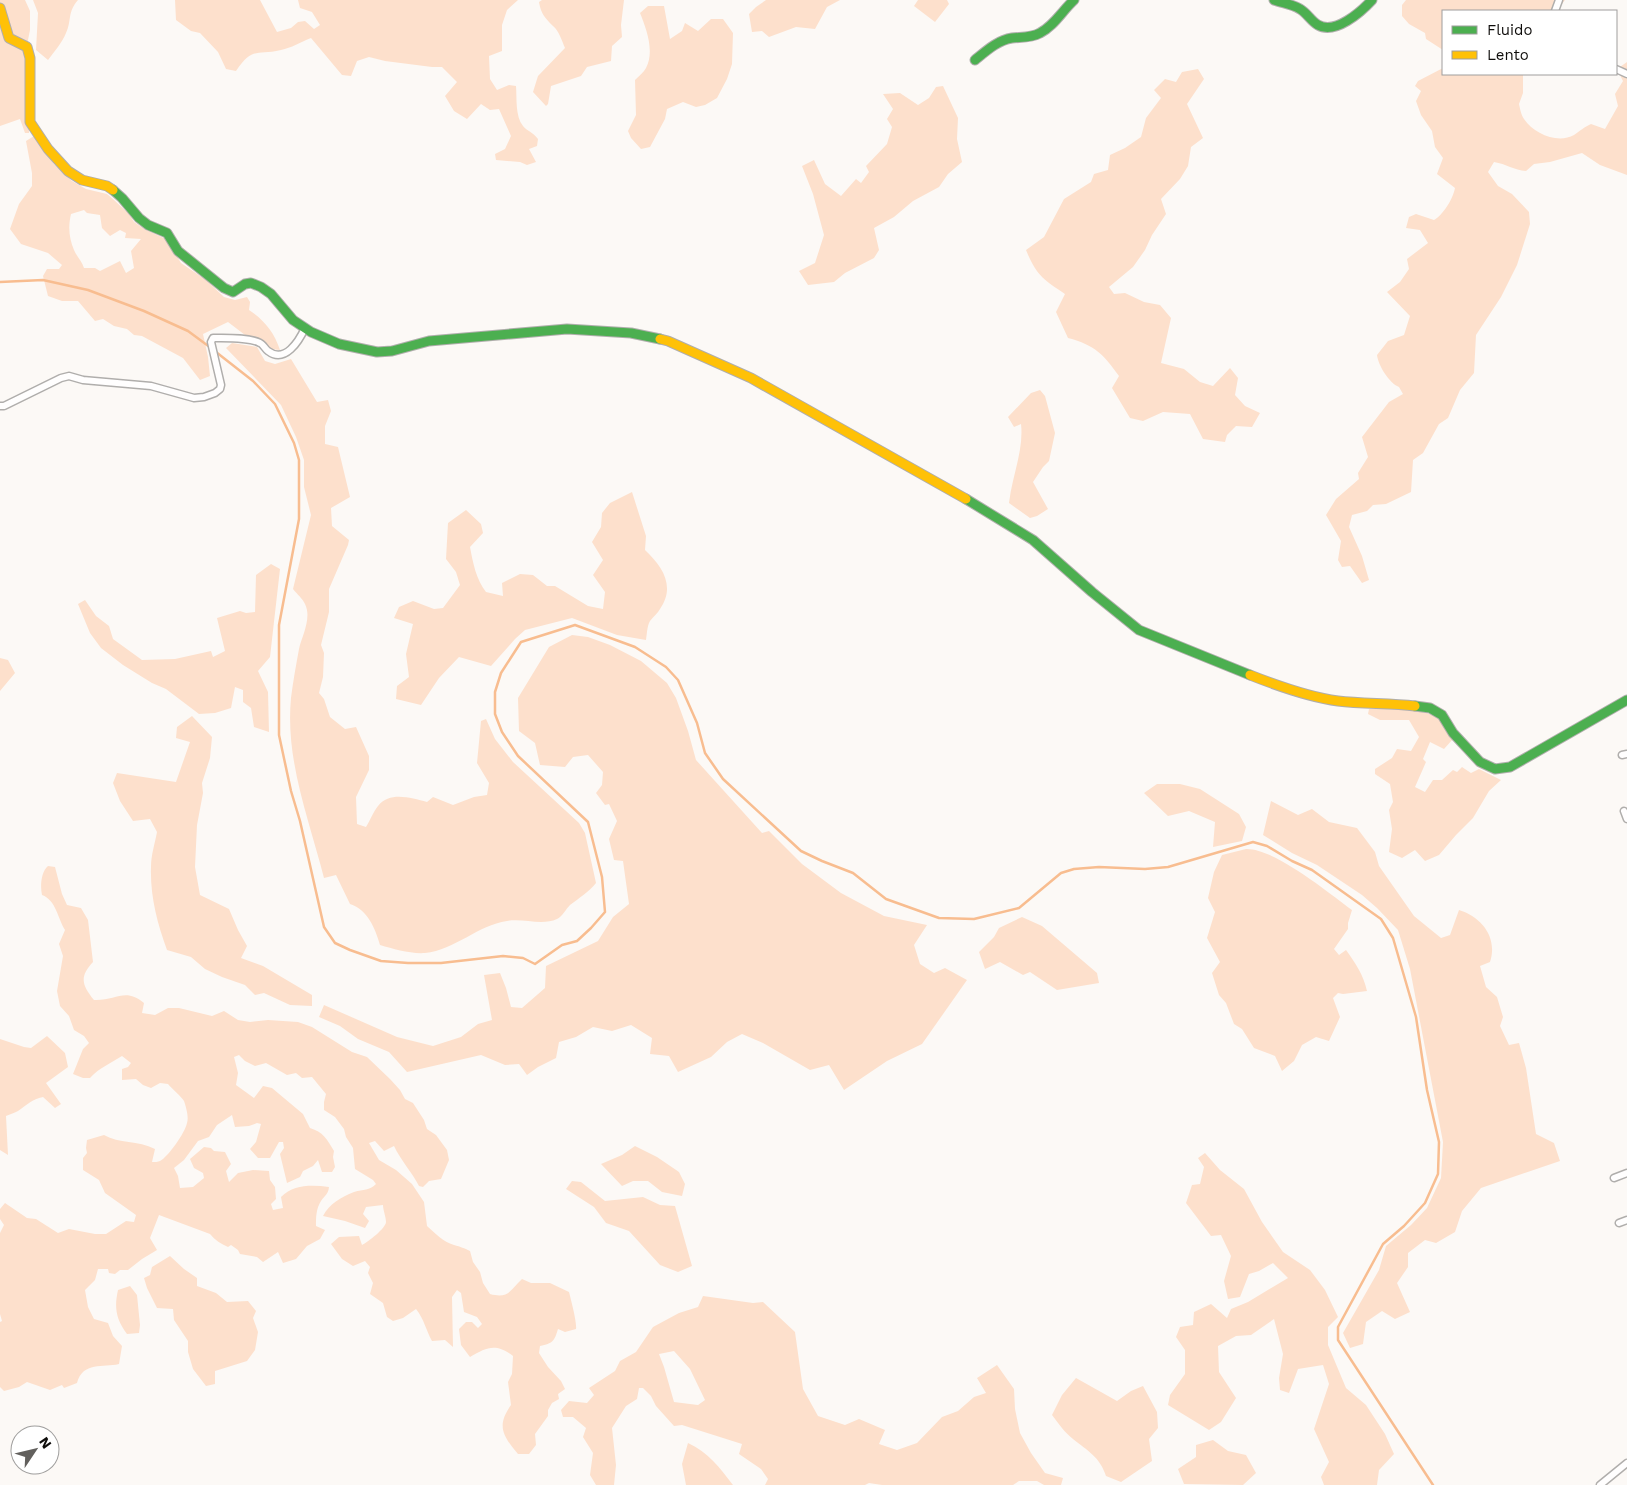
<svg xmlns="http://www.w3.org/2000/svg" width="1627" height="1485" viewBox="0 0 1627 1485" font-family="'Work Sans',sans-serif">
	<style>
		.green { fill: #fde0cc; fill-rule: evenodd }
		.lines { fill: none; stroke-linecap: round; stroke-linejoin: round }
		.stream { stroke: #f8bd90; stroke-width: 2.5 }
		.street-casing { stroke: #b0aeac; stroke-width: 9 }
		.fast-casing { stroke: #b0aeac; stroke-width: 11 }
		.slow-casing { stroke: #b0aeac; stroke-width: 11 }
		.street { stroke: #fffefe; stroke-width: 6 }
		.fast { stroke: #4caf50; stroke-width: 9 }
		.slow { stroke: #ffc107; stroke-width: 9 }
	</style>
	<rect width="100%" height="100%" fill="#fcf9f6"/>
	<!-- green -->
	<path class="green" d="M0 0H25L30 11V30L26 50 28 65 25 78 26 87 29 93V133H25L20 119 0 126Z
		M33 0H78C67 13 72 20 66 33 62 43 54 52 48 60L36 50 38 13Z
		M175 0H260L277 32 291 28 298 22 305 21 314 29 320 25 312 12 300 8 298 0H518L507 10 502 25V51L489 56 490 79 497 90 509 85 516 86C517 98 515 116 523 126 527 131 533 132 538 139L537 146 529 149 536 162 527 165 520 162 496 160 495 154 505 149 511 136 499 109 490 110 481 104 467 119 454 111 445 96 457 82 442 67H432L385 61 369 57 357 61 351 76 342 75 311 38C301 42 291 48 281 50 256 56 253 46 236 71L226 69 218 52 200 33 191 31 176 20Z
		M542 0H624L621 25 622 37 612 46 611 61 587 67 581 76 551 86 548 104 546 106 533 92 538 76 565 48C562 41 559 31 553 26 545 18 541 14 539 2Z
		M766 0H840L827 7 815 29 796 27 769 37 762 31 752 32 749 14 756 7Z
		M918 0H947L949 4 935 22 914 6Z
		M1406 0H1565L1559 8V11H1443V50L1426 39 1425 33 1409 24 1402 16V5Z
		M648 6H664L670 39 682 31 685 23 698 31 711 19H723L733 33 732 64 727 79 717 98 705 105 696 107 683 102 667 109 665 119 650 147 641 149 631 138 628 131 636 115 635 80C639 76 644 72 646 68 655 51 646 28 640 13Z
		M1627 62V175L1600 165 1582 153 1550 162 1534 164 1526 171C1514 170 1506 164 1494 162L1488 172 1498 186 1512 194 1529 212 1530 224 1517 265 1501 297 1476 335 1474 373 1460 390 1448 418 1439 424 1423 453 1413 460 1411 492 1386 504 1373 505 1367 511 1352 515 1349 527 1362 556 1369 580 1362 583 1350 566 1342 567 1338 560 1341 541 1326 515 1336 499 1359 479 1358 473 1368 457 1362 437 1389 402 1403 394 1399 387C1389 383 1378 365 1377 355L1388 341 1404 335 1410 316 1387 292 1400 282 1409 269 1407 259 1428 243 1420 230 1406 228 1409 217 1416 214 1434 220C1443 215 1453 199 1455 188L1437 174 1443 158 1435 147 1432 131 1421 115 1416 101 1421 91 1415 86 1418 81 1443 68V74H1523V93L1519 104C1520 108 1521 115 1524 119 1534 134 1558 144 1574 135 1580 131 1584 127 1591 124L1605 129 1618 106 1615 94 1623 81 1617 69Z
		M1198 69 1204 79 1187 104 1203 138 1191 147 1188 166 1180 179 1161 199 1166 214 1152 235 1145 250 1133 267 1109 287 1114 294 1125 293 1144 302 1160 305 1171 318 1161 363 1184 369 1200 382 1213 386 1230 368 1238 378 1235 395 1245 406 1260 413 1252 427 1236 426 1227 435 1225 442 1203 439 1190 414 1163 412 1143 421 1130 418 1112 388 1119 376C1104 355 1095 345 1068 338L1056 312 1065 294C1044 280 1036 275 1026 250L1044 237 1064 199 1091 182 1094 174 1108 170 1110 155 1125 148 1141 137 1146 118 1161 98 1154 90 1165 79 1176 82 1182 72Z
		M943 86 958 118 957 139 962 162 948 174 939 187 913 201 894 217 874 228 879 250 874 258 845 273 834 282 808 285 799 271 815 263 824 235 813 194 802 166 814 160 825 184 841 196 856 179 861 183 869 172 866 166 887 144 892 127 887 119 893 109 883 94 900 93 918 105 929 98 936 87Z
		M34 136 54 164 72 181 86 189 107 194 113 199 129 214 134 222 146 230 166 239 181 263 206 280 224 297 235 300 247 297 250 302 249 310C264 320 274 332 280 350L270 349 260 339 245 335 228 322 203 334 208 357 210 376 200 380 183 358 142 336 134 335 127 329 114 326 103 319 95 321 78 301H62L48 296 43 276 47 269H59L62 265 48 253 21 244 10 229 19 204 32 186V173L26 141ZM84 210 87 213 100 215 102 228 110 236 120 230 126 233 125 238 141 239 131 251 134 268 126 273 120 261 100 271 95 268H84C82 261 77 257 74 250 69 238 68 227 71 214Z
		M232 343 257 347 265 361 275 364 291 359 317 402 328 400 331 411 325 426V444L338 447 350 497 331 508 332 526 349 540 348 545 329 589V612L321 645 324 653 323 677 319 693 324 699 330 717 345 729 356 727 369 756V770L356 797 357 824 366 827C370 821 373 812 378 806 390 791 411 798 427 802L433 797 453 805 474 797 487 795 489 783 477 763 481 721 486 719 495 739 513 762 579 823 585 833 596 883C589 892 579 898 570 905 566 909 562 917 557 919 542 926 523 918 507 921 478 925 455 950 425 953 410 954 394 949 380 945 375 928 368 910 350 904L336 875 324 878C309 819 285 760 291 698 293 682 296 665 299 649 302 636 312 618 305 604 303 599 297 594 293 589L311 515 304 487V460L296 437 281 405 226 348Z
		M1040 390 1045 396 1055 433 1049 461 1043 467 1033 482 1048 509 1037 516 1030 518 1009 503C1012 476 1024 450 1021 424L1014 427 1008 417 1031 393Z
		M632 492 646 536 645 550C662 566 676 586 660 609 658 613 653 617 650 621 647 626 647 634 646 640L617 635 572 618 525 630 515 639 491 666 459 657 439 678 421 705 396 699 397 686 409 677 406 654 413 624 394 618 399 607 413 601 434 609 443 608 460 585 456 572 446 559 448 523 466 510 481 524 483 533 470 547C473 563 476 579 486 592L503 596 502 583 520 574 533 575 547 586H555L588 606 603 609 605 592 593 575 603 560 592 542 601 527 602 513 610 503Z
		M271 564 280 569 270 657 258 671 268 692 269 732 254 727 251 708 243 702V690L235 687 231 708 215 713 199 714 166 689 152 683 123 665 101 648 90 633 78 604 85 600 96 616 109 626 113 639 142 660 175 659 211 651 213 657 225 651 217 618 240 611 246 613 255 612 256 575Z
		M572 635 588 637 610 645 641 661 667 683 676 698 688 731 696 760 762 833 769 831 802 864 841 893 884 916 927 925 914 945 920 964 934 973 945 968 967 980 922 1044 887 1061 844 1090 829 1065 810 1070 763 1043 742 1034 727 1042 711 1057 678 1072 669 1056 650 1054 652 1038 631 1025 612 1031 593 1027 576 1037 559 1042 556 1058 538 1067 527 1075 519 1064 505 1065 481 1055 407 1072 389 1052 358 1039 340 1026 319 1017 324 1005 397 1037 433 1046 461 1037 478 1024 492 1020 484 975 500 973 506 988 511 1007 522 1008 545 988 546 966 598 941 613 917 629 904 623 861 614 860 609 839 617 821 609 804 605 805 596 793 602 785 603 772 588 755 573 757 565 767 540 765 535 743 519 731 518 698 549 647Z
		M0 658 8 660 15 673 0 691Z
		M1369 709C1387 709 1430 708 1443 721 1447 726 1450 734 1453 739L1444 749 1430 742 1423 759 1426 762 1415 787 1425 792 1433 780H1442L1453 770 1457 772 1462 767 1471 773 1479 769 1501 780 1489 791 1473 818 1456 835 1439 855 1425 861 1415 850 1402 858 1389 852 1392 829 1389 810 1393 802 1390 784 1375 774V769L1392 758 1397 749 1411 751 1419 737 1409 720H1380L1368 714Z
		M192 716 212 737 210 758 202 783 203 793 197 825 195 867 200 895 229 909 238 930 247 946 241 958 263 966 312 995V1006L290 1005 264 993 255 995 245 985 222 977 205 969 191 957 167 950C157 923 150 895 151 867 151 855 155 843 157 832L150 819 133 821 120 801 113 783 117 773 176 782 190 742 176 738 177 727Z
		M1157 784H1180L1200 789 1239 814 1246 827 1242 841 1213 847 1215 822 1189 811 1168 816 1144 793Z
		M1271 801 1298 815 1312 809 1329 822 1357 828 1375 852 1379 866 1414 916 1441 938 1450 935 1459 910C1482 917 1498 938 1490 962L1480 966 1486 987 1497 997 1503 1017 1500 1026 1509 1045 1519 1043 1526 1068 1536 1134 1554 1143 1560 1161 1481 1188 1462 1211 1455 1232 1436 1243 1425 1240 1408 1253V1267L1397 1283 1410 1312 1395 1319 1382 1311 1366 1322 1363 1344 1350 1348 1343 1333 1379 1270 1386 1246 1411 1225 1427 1208 1441 1178 1443 1142 1410 969 1398 930 1377 908 1362 895 1317 865 1292 853 1263 835Z
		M1246 849C1274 848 1329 893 1352 910L1348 923V929L1334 949 1339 955 1346 950C1356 964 1363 974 1367 991L1343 994 1338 993 1333 998 1340 1017 1329 1041 1316 1037 1302 1045 1294 1061 1282 1071 1275 1056 1254 1048 1242 1029 1234 1024 1226 1003 1219 995 1212 973 1220 962 1207 938 1215 912 1208 898 1214 872 1222 855Z
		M48 866 55 867 62 894 67 905 81 908 88 920 93 962C79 977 82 985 94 1000 116 1001 125 987 144 1003L142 1013 155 1015 168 1008H179L212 1016 224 1011 238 1020 250 1022 268 1020 298 1022 312 1027 352 1052 367 1057 390 1079 400 1090 405 1099 413 1103 424 1120 427 1129 436 1135 447 1150 449 1160 441 1179 429 1181 423 1187 419 1186C412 1172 401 1161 394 1146L384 1151 375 1141 369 1143 379 1160 396 1170 412 1184 424 1202 427 1226C435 1233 443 1242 454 1245 461 1247 464 1248 470 1251L473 1262 480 1272 483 1283 490 1294C509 1299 510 1290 522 1279L531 1283H550L569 1292C571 1300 577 1322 576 1329L565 1332 558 1329C554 1342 553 1343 540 1346L539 1353 548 1367 561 1381 565 1389 558 1394 559 1399 552 1403 548 1410V1416L535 1434 536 1445 529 1454H518C503 1436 496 1426 511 1405L508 1382 512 1374 513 1356C496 1343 487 1347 470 1357L461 1345 459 1329 466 1322H472L478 1328 482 1324 477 1317 464 1312 461 1293 457 1290 452 1297 453 1347 445 1340 432 1341C426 1330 424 1319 416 1309L403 1318 393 1321 387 1317 383 1303 370 1294 373 1283 368 1273 370 1267 365 1261 353 1266 342 1259 331 1244 339 1237 359 1236 362 1245C368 1242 386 1228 386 1222 386 1217 383 1210 383 1205L366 1207 363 1214 369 1221 365 1228 345 1221 323 1216C329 1204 341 1197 354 1192 364 1189 369 1191 376 1184L373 1180 355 1169 353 1148 346 1137 344 1129 335 1117 324 1110V1102L326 1094 312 1077 302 1078 296 1073 287 1075 266 1063 255 1066 245 1061 239 1055 234 1057 238 1073 236 1085 254 1098 263 1086 272 1088 303 1114 310 1128C323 1132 327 1139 334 1151L333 1157 335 1167 332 1172H322L318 1160 313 1166 303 1171 300 1177 287 1183 280 1154 284 1148 283 1142H279L270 1158H258L250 1149 256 1142 261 1124 257 1123 249 1126 235 1127 232 1115 217 1125 209 1137 198 1141 184 1160 174 1168 178 1176 180 1188 193 1187 204 1178 203 1173 194 1168 190 1159 204 1147 211 1148 214 1151 225 1152 231 1164 226 1171 229 1182 238 1173 253 1170 269 1171 270 1180 275 1187 276 1199 271 1204 273 1210 283 1208 281 1197C294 1184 312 1185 329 1187 328 1195 325 1195 321 1201 316 1209 316 1217 316 1226L325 1230 320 1239 307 1246 296 1259 283 1263 278 1252 263 1262 257 1257 240 1254 238 1250 231 1245 228 1247C221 1244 215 1240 210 1234L159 1215 150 1238 157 1250 142 1259 128 1270H120L115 1274 109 1273 108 1269H98L95 1280 85 1290 88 1307 94 1319 108 1323 113 1336 122 1346 119 1364C103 1368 83 1361 77 1383L64 1388 62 1385 50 1390 27 1382 19 1387 4 1391 0 1387V1322L2 1321 0 1314V1233L4 1225 0 1219V1209L5 1203 27 1218 36 1219 58 1233 69 1229 95 1234H106L126 1221 134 1222 136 1215 105 1193 99 1180 83 1170V1158L87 1153 86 1148 87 1140 104 1135C119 1144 138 1140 155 1149L152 1162C155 1162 158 1162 160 1161 168 1157 185 1133 187 1123 189 1117 186 1107 184 1101 181 1096 172 1089 168 1084L160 1083 151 1088 143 1085 136 1079 122 1080V1069L128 1067 131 1063 122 1056C111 1063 99 1068 90 1078H83L73 1074 83 1049 89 1043 84 1036 74 1030 69 1016 60 1006 57 991 63 956 59 944 65 930C58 919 56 900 42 895 40 886 41 872 48 866Z
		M1022 917 1042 926 1097 973 1099 983 1057 990 1030 972 1023 975 1000 962 985 969 979 952 994 937 999 928Z
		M47 1036 65 1053 68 1067 46 1083 61 1104 55 1108 43 1097C32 1099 27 1105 18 1111 15 1113 10 1114 6 1116L8 1155 0 1150V1039L24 1047 31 1048Z
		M635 1146 657 1157 679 1172 685 1184 682 1196 662 1192 648 1181H633L622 1186 601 1164 622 1155Z
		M1205 1153 1220 1170 1244 1189 1262 1222 1283 1252 1310 1270 1325 1290 1338 1317 1328 1327V1345L1346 1388 1366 1405 1385 1434 1394 1454 1379 1470 1377 1485H1324L1321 1477 1329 1462 1314 1429 1329 1384 1323 1365 1298 1369 1289 1393 1280 1390 1279 1378 1283 1354 1274 1319 1251 1335 1236 1336 1218 1346 1219 1372 1236 1398 1221 1422 1209 1430 1168 1405 1170 1395 1185 1374V1350L1176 1337 1180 1327 1193 1325 1194 1312 1211 1304 1227 1318 1231 1309 1248 1302 1288 1278 1273 1263 1259 1271 1249 1274 1240 1297 1228 1299 1224 1281 1231 1256 1221 1235 1211 1236 1186 1203 1192 1185 1200 1184 1204 1167 1198 1158Z
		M572 1181 581 1182 605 1201 643 1197 660 1205 675 1206 692 1266 678 1272 660 1265 629 1231 606 1223 594 1207 566 1189Z
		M170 1256 184 1269 197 1278V1286L216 1293 227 1302 248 1301 256 1311 253 1318 258 1332 255 1350 247 1361 215 1371V1384L206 1386 193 1369 188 1352V1341L174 1320 173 1309 157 1308 147 1288 144 1278 150 1275 152 1267Z
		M130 1286 137 1295 140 1325 139 1333 127 1334C116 1319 114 1308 118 1290Z
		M703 1296 753 1303 763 1302 795 1332 803 1389 818 1416 845 1425 859 1419 885 1430 879 1444 897 1450 917 1443 942 1417 958 1411 974 1397 986 1393 977 1378 997 1365 1014 1389 1015 1409 1020 1433 1031 1453 1045 1473 1063 1478 1061 1485H1044L1037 1481H1019L1013 1485H882L869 1483 865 1485H765L768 1479 761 1469 739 1454 742 1444 682 1425 674 1426 656 1406 651 1396 643 1388H639L637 1399 626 1406 612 1428 616 1465 614 1485H596L590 1475 593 1453 583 1437 586 1428 573 1417H563L561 1410 569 1401 587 1403 594 1395 589 1388 615 1371 620 1361 636 1352 653 1327 679 1313 698 1307ZM674 1351 690 1369 705 1400 698 1405 674 1402 664 1367 659 1354Z
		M1076 1378 1117 1401 1131 1391 1143 1386 1157 1412 1158 1428 1149 1439 1152 1461 1121 1482 1106 1476C1100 1457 1088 1451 1073 1439 1065 1433 1058 1423 1052 1415L1062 1395Z
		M1213 1440 1228 1451 1246 1455 1256 1473 1243 1485 1184 1484 1178 1469 1196 1457V1445Z
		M688 1443C708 1452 720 1468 733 1485H686L682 1464Z"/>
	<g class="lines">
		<!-- stream -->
		<path class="stream" d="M0 282 43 280 88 290 144 311 188 331 211 348
			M216 352 253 381 275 404 294 443 299 460V519L279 625V735L291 791 300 821 324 927 335 943 350 950 381 961 408 963H441L503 956 523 958 535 964 562 945 577 941 591 928 605 912 602 877 588 822 518 756 502 732 495 714V692L501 673 521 642 575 625 635 647 666 667 678 680 697 723 705 753 723 779 801 851 822 861 853 873 886 899 939 918 974 919 1019 908 1061 873 1074 869 1099 867 1145 869 1168 867 1253 842 1267 846 1292 861 1312 870 1381 919 1393 938 1416 1017 1427 1090 1439 1142 1438 1174 1425 1203 1404 1226 1383 1244 1338 1327V1340L1433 1485"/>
		<defs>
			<path id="street" d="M1555 11 1559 0
				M1616 69 1627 74
				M0 406H4L61 378 69 376 83 380 151 386 194 398 204 397 215 393 220 389 221 385 211 342 213 338C225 338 249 337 260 343 263 344 265 349 268 351 285 364 299 341 305 328
				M1622 755 1627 754
				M1624 811 1627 819
				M1614 1178 1627 1173
				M1619 1223 1627 1220
				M1600 1485 1627 1463"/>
			<path id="fast" d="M1274 0C1282 3 1292 4 1300 9 1307 13 1311 21 1318 25 1335 35 1361 12 1372 0
				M975 60C986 51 998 40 1012 38 1022 37 1031 38 1040 33 1054 26 1062 11 1074 0
				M113 190 122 198 139 218 148 225 167 233 178 251 224 288 233 292 245 284 251 283 261 287 271 294 293 320 311 332 339 344 377 352 392 351 429 341 567 329 631 333 660 339
				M966 499 1033 540 1092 592 1139 630 1250 675
				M1415 706 1430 708 1442 715 1453 733 1480 762 1495 769 1510 767 1627 700"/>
			<path id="slow" d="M0 8 9 38 27 47 30 58V122L48 149 68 171 82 180 107 186 113 190
				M660 339 668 341 751 378 966 499
				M1250 675C1278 686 1308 697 1338 701 1363 704 1389 703 1415 706"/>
		</defs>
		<!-- street casing -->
		<use href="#street" class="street-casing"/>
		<!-- fast casing -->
		<use href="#fast" class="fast-casing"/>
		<!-- slow casing -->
		<use href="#slow" class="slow-casing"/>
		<!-- street -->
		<use href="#street" class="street"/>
		<!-- fast -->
		<use href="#fast" class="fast"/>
		<!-- slow -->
		<use href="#slow" class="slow"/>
	</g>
	<!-- legend -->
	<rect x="1442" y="10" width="175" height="65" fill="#ffffff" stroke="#9f9e9d"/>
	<rect x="1452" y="26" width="25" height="8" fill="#4caf50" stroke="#9f9e9d"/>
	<text x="1487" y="35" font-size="15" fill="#0f0d0b">Fluido</text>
	<rect x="1452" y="51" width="25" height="8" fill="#ffc107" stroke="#9f9e9d"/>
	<text x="1487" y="60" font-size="15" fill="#0f0d0b">Lento</text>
	<!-- north arrow -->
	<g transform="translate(35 1450) rotate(55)"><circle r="24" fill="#ffffff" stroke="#9f9e9d"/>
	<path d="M0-4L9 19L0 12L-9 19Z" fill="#62605d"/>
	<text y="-8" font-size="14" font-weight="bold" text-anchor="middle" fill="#0f0d0b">N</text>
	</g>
</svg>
